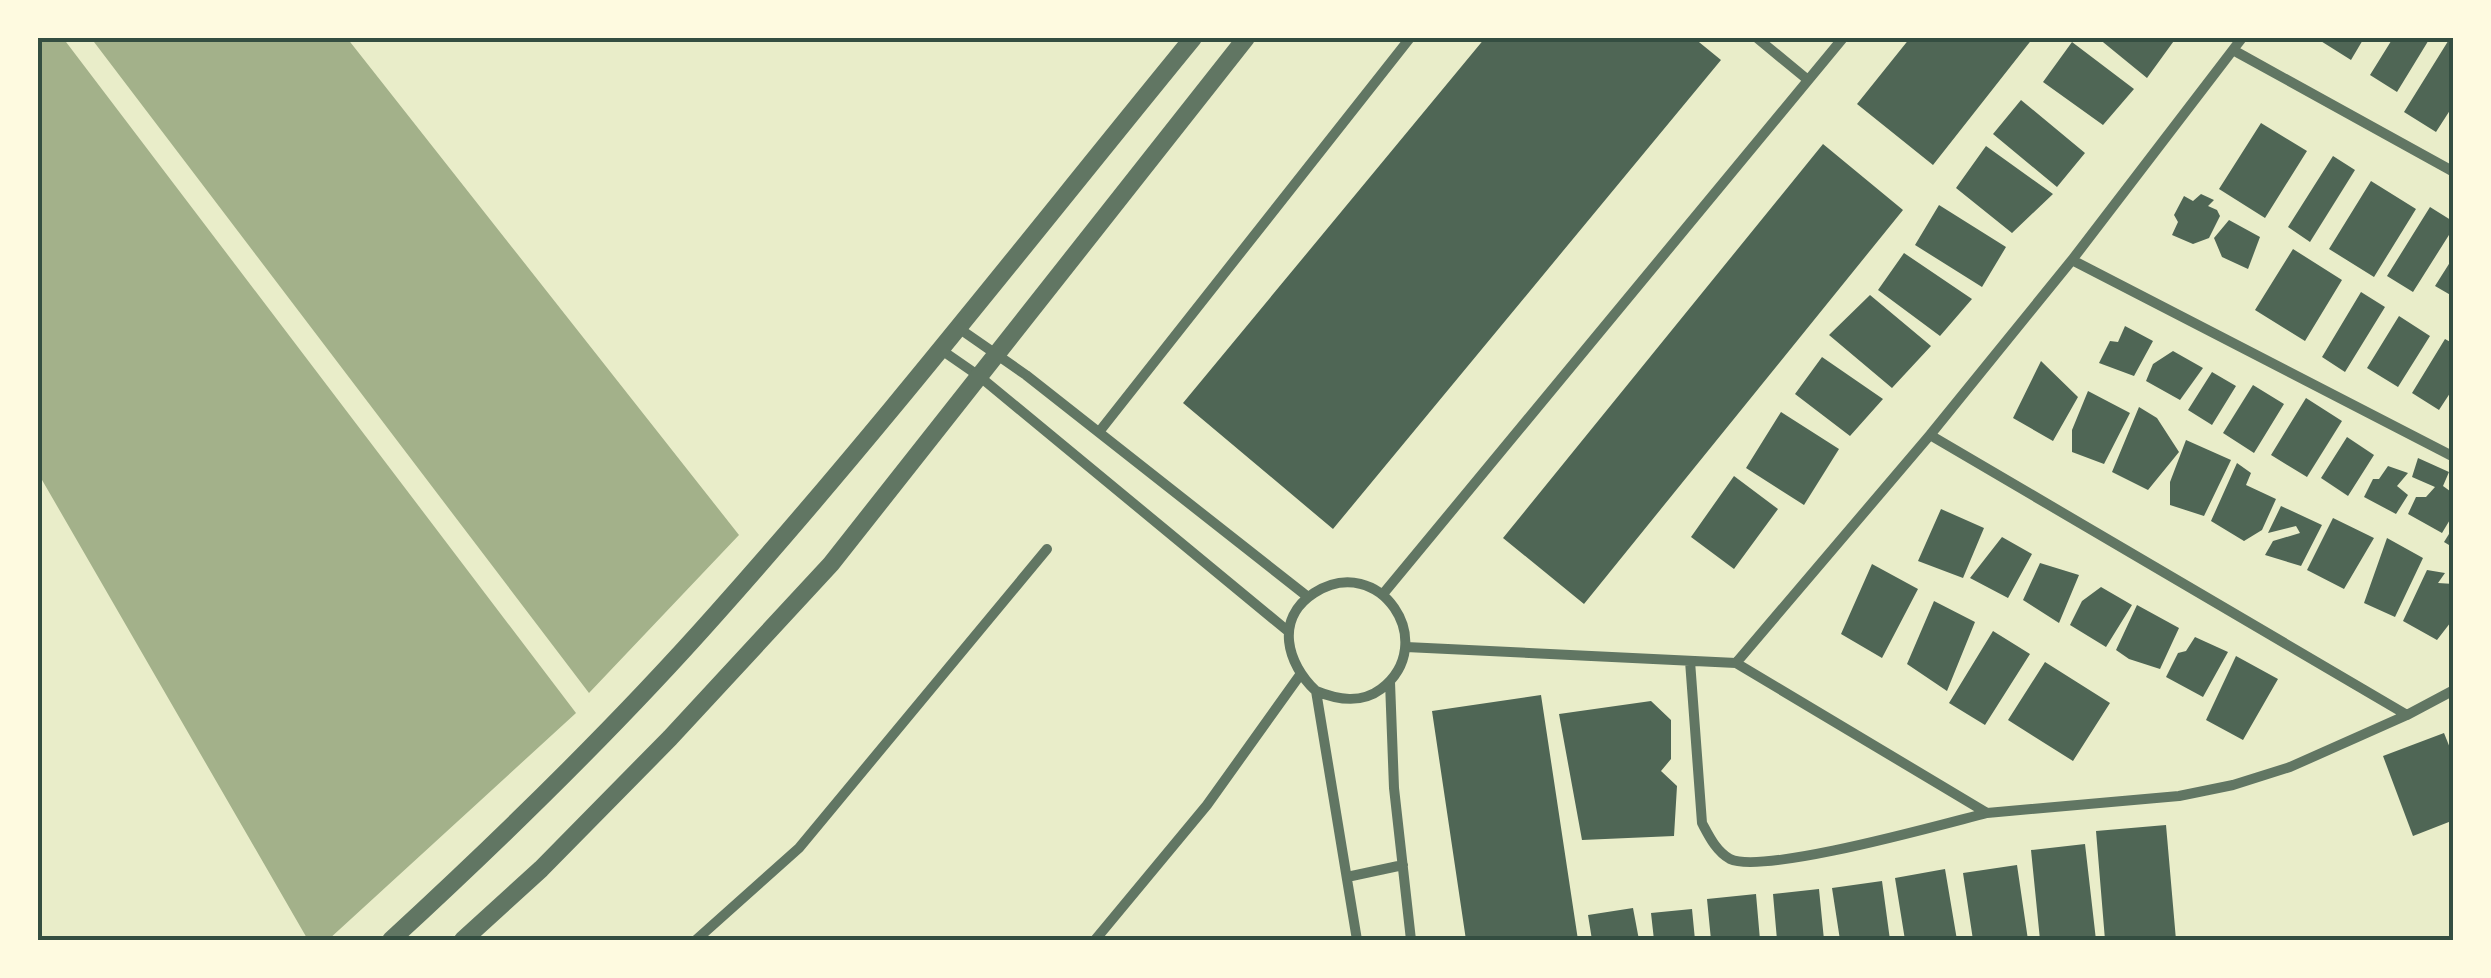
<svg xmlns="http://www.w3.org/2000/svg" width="2491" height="978" viewBox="0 0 2491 978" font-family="Raleway,sans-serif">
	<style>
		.water { fill: #a3b18a }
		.building { fill: #4f6655 }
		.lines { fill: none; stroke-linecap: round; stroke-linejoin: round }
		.minor { stroke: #617663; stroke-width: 10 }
		.tertiary { stroke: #617663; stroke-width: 18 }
		.neatline { fill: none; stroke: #344e41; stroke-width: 4 }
	</style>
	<rect width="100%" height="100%" fill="#e9edc9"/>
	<!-- water -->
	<path class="water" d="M38 38H63L576 713 328 940H308L38 473Z
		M91 38H347L739 535 589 693Z"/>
	<!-- building -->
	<path class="building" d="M1485 38H1694L1721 60 1333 529 1183 403Z
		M1910 38H2033L1933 165 1857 104Z
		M2098 38H2176L2147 78Z
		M2316 38H2364L2351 60Z
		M2393 38H2430L2397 92 2370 75Z
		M2450 38H2454V104L2436 132 2404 112Z
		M2072 42 2134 89 2103 125 2043 82Z
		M2021 100 2085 153 2057 187 1993 134Z
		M2261 123 2307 151 2265 218 2219 189Z
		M1823 144 1903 210 1584 604 1503 538Z
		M1986 146 2053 194 2012 233 1956 188Z
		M2333 156 2355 170 2310 242 2288 227Z
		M2371 181 2416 209 2374 277 2329 249Z
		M2201 194 2214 200 2208 206 2217 210 2220 216 2209 238 2193 244 2172 235 2178 222 2174 215 2184 196 2193 201Z
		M1939 205 2006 247 1982 287 1915 245Z
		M2430 207 2454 222V227L2413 292 2387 276Z
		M2229 220 2260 237 2248 269 2222 257 2214 238Z
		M2293 249 2342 280 2305 341 2255 310Z
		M1904 253 1972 299 1940 336 1878 290Z
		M2454 256V297L2435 286Z
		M2361 292 2385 307 2345 372 2322 357Z
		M1870 295 1931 346 1892 388 1829 335Z
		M2399 316 2430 336 2398 387 2367 368Z
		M2125 326 2153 341 2134 376 2099 363 2110 341 2118 342Z
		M2445 339 2454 344V387L2439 410 2412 393Z
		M2173 351 2203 368 2180 400 2146 381 2153 364Z
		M1822 357 1883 399 1850 436 1795 394Z
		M2041 361 2078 397 2053 441 2013 418Z
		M2212 372 2236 386 2212 425 2188 410Z
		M2253 385 2284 404 2254 453 2223 433Z
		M2088 391 2130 413 2104 464 2072 452V430Z
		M2306 398 2342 421 2307 477 2271 455Z
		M2139 407 2157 418 2179 452 2148 490 2112 472Z
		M1781 412 1839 449 1804 505 1746 468Z
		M2347 437 2374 455 2348 496 2321 478Z
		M2186 440 2231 460 2204 516 2170 505V482Z
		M2418 458 2449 472 2443 486 2454 494V513L2442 533 2408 514 2416 497H2426L2435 487 2412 477Z
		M2237 463 2251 473 2246 485 2276 499 2262 530 2244 541 2211 521Z
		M2388 466 2408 473 2397 486 2408 495 2396 514 2364 497 2373 479H2379Z
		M1734 476 1778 509 1734 569 1691 537Z
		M2281 506 2322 525 2301 566 2265 555 2273 541 2300 533 2296 526 2268 533Z
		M1941 509 1984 528 1963 578 1918 561Z
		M2333 518 2374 538 2344 589 2307 570Z
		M2454 526V548L2444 542Z
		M2002 537 2032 554 2008 598 1970 578Z
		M2387 538 2423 558 2395 617 2364 603Z
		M2040 563 2079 575 2059 623 2023 600Z
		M1872 564 1918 589 1882 658 1841 634Z
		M2427 570 2445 573 2438 583 2454 584V618L2437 640 2403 621Z
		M2101 587 2132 605 2106 647 2070 625 2082 601Z
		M1934 601 1975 622 1947 691 1907 664Z
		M2137 605 2179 628 2160 669 2129 659 2116 650Z
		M1993 631 2030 654 1985 725 1949 703Z
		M2195 637 2228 652 2203 697 2166 677 2178 653 2186 651Z
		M2236 656 2278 679 2243 740 2206 720Z
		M2045 662 2110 703 2073 761 2008 720Z
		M1541 695 1578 940H1466L1432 711Z
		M1651 701 1671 720V759L1661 771 1677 786 1674 836 1582 840 1559 714Z
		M2444 733 2454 758V820L2413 836 2383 756Z
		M2166 825 2176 940H2105L2096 831Z
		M2085 844 2096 940H2040L2031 850Z
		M2017 865 2028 940H1973L1963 873Z
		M1945 869 1957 940H1905L1895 878Z
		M1882 881 1890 940H1840L1832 888Z
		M1819 889 1824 940H1777L1773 894Z
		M1756 894 1760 940H1711L1707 899Z
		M1633 908 1639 940H1592L1588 915Z
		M1692 909 1695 940H1654L1651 913Z"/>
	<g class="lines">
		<!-- minor -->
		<path class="minor" d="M1757 38 1808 80
			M2233 50 2454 172
			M2072 260 2454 457
			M957 327 1026 375 1308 597
			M940 349 979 376 1289 632
			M1099 432 1410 38
			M1930 435 2407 715 2454 690
			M1383 594 1843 38
			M1406 647 1736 663 1930 435 2072 260 2242 38
			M1690 661 1702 823C1709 836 1716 851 1730 859 1763 875 1943 824 1987 813
			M1736 663 1987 813 2179 796 2233 785 2290 767 2407 715
			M1390 682 1394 788 1411 940
			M1316 691C1338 700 1361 704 1381 689 1441 643 1379 551 1314 593 1274 619 1287 664 1316 691L1357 940
			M1347 877 1403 865
			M696 940 799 848 1047 549
			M1095 940 1207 805 1300 675"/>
		<!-- tertiary -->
		<path class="tertiary" d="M391 940C504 836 614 729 716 614 882 428 1035 231 1193 38
			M463 940 541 869 670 738 831 564 1246 38"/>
	</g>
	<!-- border -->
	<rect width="2491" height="978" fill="none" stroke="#fefae0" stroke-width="80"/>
	<rect x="40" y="40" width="2411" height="898" class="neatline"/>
</svg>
